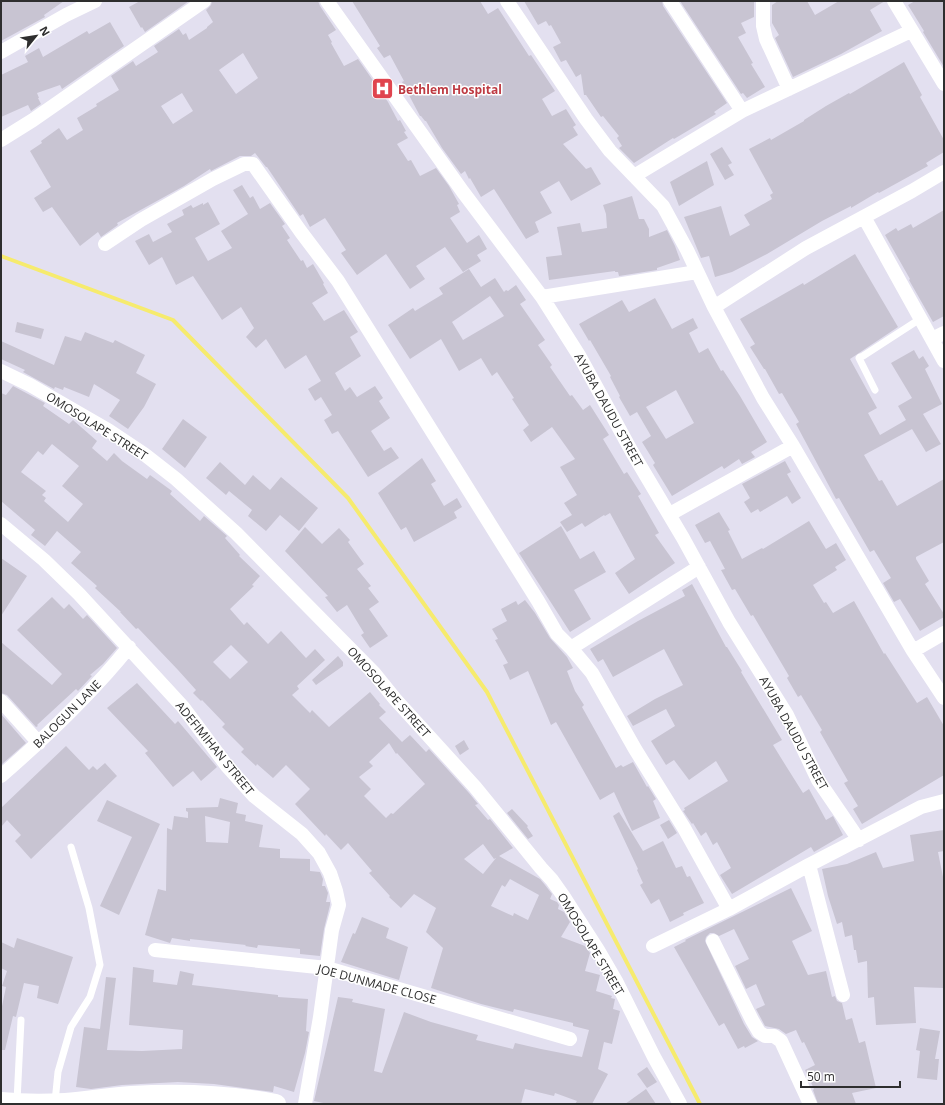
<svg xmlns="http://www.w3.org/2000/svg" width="945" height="1105" viewBox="0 0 945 1105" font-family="'Open Sans',sans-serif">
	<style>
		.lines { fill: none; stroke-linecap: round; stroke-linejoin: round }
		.stream { stroke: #f6eb6e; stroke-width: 4 }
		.building { fill: #c8c4d2; fill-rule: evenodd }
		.service { stroke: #fff; stroke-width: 7 }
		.minor { stroke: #fff; stroke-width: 14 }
		.secondary { stroke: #fff; stroke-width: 20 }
		.labels { text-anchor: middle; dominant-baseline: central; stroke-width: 3; stroke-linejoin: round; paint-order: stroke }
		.health-label { font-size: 12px; font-weight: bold; fill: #be3a42; stroke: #fff; text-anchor: start }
		.street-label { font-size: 12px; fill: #2e2e2e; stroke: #fff }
	</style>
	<rect width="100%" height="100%" fill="#e3e0f0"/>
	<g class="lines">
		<!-- stream -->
		<path class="stream" d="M1 256 173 320 348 498 487 692 700 1104"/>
	</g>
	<!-- building -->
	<path class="building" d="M1 1H64L44 15 45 17 1 41Z
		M140 1H189L145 32 142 27 141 28 129 7Z
		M212 1H318L320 6 336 30 328 35 332 42 331 43 344 66 358 59 388 102 398 121 400 120 406 131 404 132 408 138 397 144 408 161 411 160 420 176 436 168 449 186 459 204 457 205 460 212 450 218 467 243 479 235 487 249 477 255 481 261 463 272 445 247 416 266 425 279 410 289 386 254 357 275 341 253 346 250 325 218 310 227 303 214 300 216 267 167H266L255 153 251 156H240L211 171 210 169 184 186 117 223 118 225 101 237 98 232 80 246 52 207 43 212 34 198 51 187 30 151 42 143 41 141 59 128 67 140 83 130 77 118 97 106 96 104 119 90 111 76 133 61 136 66 158 52 154 46 179 29 183 35 186 33 189 40 207 28V27L213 22 206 10 211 5ZM243 53 258 78 236 94 219 70ZM182 93 193 111 173 124 161 106Z
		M352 1H480L488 14 498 8 529 56 531 55 555 91 542 99 552 116 566 109 576 125 573 127 578 135 563 144 586 169 591 167 601 184 571 201 559 181 540 192 552 213 535 222 539 232 526 239 494 189 481 197 470 178 469 179 465 171 461 174 442 148 426 121H425L421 116H420L402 82 404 81 390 55 384 58 377 48 380 46Z
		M524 1H662L663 6 727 103 714 112 716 114 674 139 673 138 634 163 619 148 622 146 617 138 619 136 603 116 601 117 586 95H584L581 74 576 77 566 60 561 62 553 47 561 43 551 25 549 26 546 21 538 25Z
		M680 1H754V17L741 23 746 33 738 37 753 63 751 64 765 87 747 98 743 93 741 94Z
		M778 1H807L815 15 839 1H885L870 10 882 31 841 54 793 77 775 38 779 35 772 23V5Z
		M915 1H944V67L923 32 924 31 908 5Z
		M110 22 124 46 62 89 60 85 37 93 39 98H38L41 104 31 111 28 105 1 117V75L28 62 25 56 39 48 43 57 87 31 89 34Z
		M904 62 922 95 920 97 944 140V152L926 163 928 166 879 193 878 192 851 208V206L822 221 767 254 732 272 715 277 709 256 701 258 684 217 721 206 730 236 750 225 744 215 772 199 770 195 773 193 749 149 770 138 771 140 804 121V120L826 106 849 93 850 94Z
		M722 147 732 163 728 165 734 175 725 180 710 154Z
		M707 161 714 185 679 206 670 182Z
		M242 185 250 198 253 196 260 209 270 203 285 224 282 226 290 238 287 240 301 261 303 260 307 268 313 264 324 283 323 284 328 293 312 303 324 321 344 310 358 332 350 337 361 356 335 373 345 391 350 387 357 397 375 386 383 398 379 401 390 418 371 431 384 451 391 447 399 458 368 477 338 431 332 434 324 420 332 415 321 397 315 401 308 389 321 381 306 355 285 369 266 339 256 348 246 337 254 328 241 307 222 320 193 276 176 285 162 257 149 265 135 241 149 234 153 242 172 232 167 224 184 215 182 210 191 205 193 208 203 203V205L208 202 220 224 195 238 208 261 232 248 221 231 248 214 233 190Z
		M632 196 639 219H644L649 229V237L667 230 675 246 680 260 657 268V270L619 276 618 272H615V271L549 280 546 257 562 255 557 227 580 223 582 232 607 228 606 214 603 205Z
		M944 210V316L933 322 909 280 910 279 885 235 896 228 898 231 911 224 913 228Z
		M855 254 898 327 850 359 877 408 868 413 880 435 906 420 898 406 912 398 891 363 914 350 919 359 923 356 929 366 925 369 942 404 923 414 941 444 926 452 912 429 864 455 879 481 882 480 897 506 944 479V542L916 557V559L929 581 925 584 944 614V617L920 631 900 599 894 602 883 583 891 578 874 550 870 552 839 498 836 499 796 424 799 422 782 393 779 394 765 369H764L750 347 755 344 740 319 803 283 804 285Z
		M469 269 481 287 495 278 504 292 506 290 508 291 516 285 526 300 520 304 545 340 538 345 552 365 550 367 570 396 572 395 583 410 590 405 609 435 603 439 624 474 627 472 641 494 638 496 659 533 655 535 675 563 629 594 615 573 635 559 610 513 605 516 604 515 585 527 582 523 567 532 560 522 572 515 564 503 577 495 560 467 575 459 552 427 531 442 523 430 529 425 512 399 514 398 497 372 492 376 481 358 459 371 441 339 410 359 388 325 413 308 415 311 443 294 439 288ZM490 296 504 316 463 340 452 322Z
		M655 298 672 329 693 318 698 328 689 333 699 353 708 348 721 371 723 370 740 396 767 442 751 452 755 457 742 464 739 459 724 469 722 466 672 496 653 465 655 463 642 442 651 436 637 412 630 416 619 397 620 396 610 377 611 376 590 340 589 341 579 324 622 300 629 312ZM676 390 694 423 666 439 646 407Z
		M17 322 44 329 41 339 15 332Z
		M85 332 113 343 115 340 145 355 136 373 156 384 144 407 128 429 109 416 120 400 94 384 89 397 64 387 63 390 55 387 54 389 23 372 25 370 1 359V341L54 365 65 336 81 341Z
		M13 386 45 403 43 406 69 424 73 420 97 441 92 448 107 461 114 453 122 461 147 479 150 475 172 491 170 494 200 521 204 516 227 536 225 538 240 555 239 556 260 576 252 585 254 586 230 609 244 625 247 622 268 644 281 631 306 658 315 649 325 660 297 686 299 689 292 695 310 713 312 710 329 727 370 692 380 704 379 705 386 712 379 718 402 742 410 735 426 752 429 749 469 793 478 804 475 805 488 820 490 819 513 848 499 856 540 879 545 885 552 894 550 899 557 902 559 905 558 909 564 912 570 922 561 937 585 946 590 953 585 971 600 975 596 991 612 996 611 998 615 999 613 1009 620 1011 612 1044 604 1042 598 1069 608 1074 592 1104H575L577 1101 555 1093 554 1096 525 1089 521 1104H328L314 1101 338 997 353 999 352 1002 385 1009 374 1071 382 1073 404 1012 431 1022 478 1035 476 1040 513 1049 515 1043 541 1049 582 1057 589 1030 573 1026V1023L514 1009 513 1012 481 1004 431 988 443 948 426 932 436 908 414 894 401 908 389 897 390 896 369 873 372 871 348 843 341 850 326 834 325 836 295 804 310 789 286 765 273 778 257 764 256 766 241 752 244 749 222 727 225 724 202 700 201 701 193 693 196 690 178 670 138 628 136 629 120 612H121L95 588 97 586 71 563 81 552 57 531 45 546 31 535 35 530 1 501V393L6 395ZM52 444 79 466 62 486 83 504 68 522 44 501 46 498 42 495 46 491 21 472 38 451 43 455ZM231 645 248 662 230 679 213 662ZM389 743 396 754 397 753 425 784 393 814 391 813 386 818 364 796 371 789 359 777 373 766 369 762ZM483 844 494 859 496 858 483 874 464 859ZM510 879 539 895 528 920 514 913 513 916 491 906 502 885 505 887Z
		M183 419 207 437 185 468 162 449Z
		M422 458 436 481 431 484 444 506 457 498 462 507 454 512 457 518 414 542 406 527 401 530 378 493Z
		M785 461 791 472 787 474 801 498 792 504 787 496 760 512 758 509 751 513 744 502 750 498 742 484Z
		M220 462 245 485 253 475 270 490 281 477 318 508 299 531 280 515 266 531 248 516 252 510 229 491 226 495 206 478Z
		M719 512 730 530 728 531 742 559 762 548 763 549 809 521 826 549 836 543 846 560 835 567 837 570 813 585 824 603 826 602 833 613 854 601 884 654 885 653 917 703 927 697 944 726V775L862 824 853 809 858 806 844 783 848 781 820 732 822 730 801 695 798 697 787 678 789 676 753 615 751 616 735 589 732 590 721 570 725 569 710 541 705 543 695 525Z
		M561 526 580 559 594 551 606 572 574 590 591 619 570 632 519 553Z
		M305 527 322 544 339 528 350 540 348 542 364 564 357 569 371 586 368 588 379 602 369 609 388 636 370 648 361 635 364 633 347 605 337 612 325 597 328 596 285 551Z
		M1 558 27 576 1 616Z
		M692 584 726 647H727L742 671 741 672 782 740 773 745 786 766 803 793 809 789 826 820 833 816 843 835 814 852 811 847 732 894 720 875 731 868 717 842 713 845 706 832 701 836 693 823 692 824 683 811 685 810 684 808 728 781 716 761 689 780 674 760 666 765 651 741 675 726 666 709 633 726 627 716 655 699 683 685 664 649 613 677 603 659 598 662 590 649 638 621 685 596 682 590Z
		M52 597 64 609 69 604 83 619 87 615 117 648 103 664 90 675 92 676 78 691 76 689 37 725 38 726 36 727 7 695 1 693V642L52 685 62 674 17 630Z
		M525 600 535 613 550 638 567 657 573 668 567 671 575 691 584 705 582 707 616 768 621 765 623 767 633 762 647 787 648 786 656 799 653 801 660 818 632 831 614 792 600 800 556 722 551 725 528 671 510 680 503 665 508 663 495 640 498 639 492 629 507 621 501 609 516 601 518 605Z
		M338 656 343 662V666L316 685 312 680Z
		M137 683 175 724 178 721 217 767 201 781 193 771 173 787 145 753 148 751 107 708Z
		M1 714 26 743 1 765Z
		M464 740 469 749 460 755 455 746Z
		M66 746 89 770 93 766 97 770 105 763 117 776 31 859 15 841 21 835 7 820 1 827V808Z
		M220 798 238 803 236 813 246 815 245 821 263 825 259 847 280 849V858L310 859V871L320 872 323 879 322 886H325L328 893 326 902H330V905L324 929 320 956 300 954V949L258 945 257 948 245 946 246 945 190 939V941L172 938 170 943 145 935 158 889 166 891 167 828 172 830 174 816 188 818V812L186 811V808L218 807ZM205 816 230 822 228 843 206 842Z
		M107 800 160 824 119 915 100 906 132 837 97 821Z
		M512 809 528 826 527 827 533 836 528 839 507 813Z
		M619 812 643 851 663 841 676 868 682 866 687 877 690 876 704 903 683 913 684 915 670 922 659 899 651 904 640 885 643 883 637 870 638 869 613 816Z
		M669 820 677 833 668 839 660 825Z
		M944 830V851L938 852 944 882V988L914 987 916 1023 876 1025 874 997 868 998 867 961 858 963 856 950H854L852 935 845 937 842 922 837 924 828 896 822 869 847 864 876 852 883 868 914 861 910 835Z
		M791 888 812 931 792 941 808 975 826 971 832 997 835 996 837 1001 842 1003 846 1020 852 1018 859 1043 865 1041 876 1088 852 1093 856 1104H818L813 1090 814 1089 805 1070 815 1065 804 1042 802 1043 796 1030 786 1034 779 1029 765 1026 756 1009 765 1005 756 984 746 989 735 966 749 959 734 929 719 936 714 933H710L706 937 705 941 744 1024 752 1037 758 1041 745 1048 744 1046 738 1049 724 1023 719 1026 674 947 686 941 685 940Z
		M362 917 389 928 386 938 408 947 399 980 341 962 353 933 355 934Z
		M17 938 73 957 58 1004 37 998 39 986 24 983 16 1017 13 1016 5 1050H1V1011L6 987 2 986 7 971 1 968V942L14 948Z
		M133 967 154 970 153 982 177 985 180 971 194 974 192 985 278 995V997L308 999 306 1031 309 1032 305 1053 294 1092 274 1086 273 1092 214 1084 178 1082 122 1085 91 1089 76 1087 84 1027 100 1029 106 977 116 978 107 1050 142 1051 182 1049 183 1030 129 1025Z
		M920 1028 940 1031 935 1059H939L937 1080 917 1078 920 1051 916 1050Z
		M647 1067 657 1082 647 1088 637 1074Z
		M646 1089 656 1104H625Z"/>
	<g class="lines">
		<!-- service -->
		<path class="service" d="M875 390 859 358 860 357 863 356 920 319
			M17 1101 21 1020
			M55 1102 58 1072 71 1027 90 997 100 965 89 908 71 847"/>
		<!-- minor -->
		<path class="minor" d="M327 1 463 192 542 297 580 357 632 452 683 538 729 622 787 715 818 780 859 840
			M507 1 586 119 610 151 663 206 687 250 714 307
			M670 1 742 111
			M763 1V26L766 39 789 89
			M894 1 944 84
			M1 52 66 15 95 1
			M1 140 33 120 204 1
			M944 172 912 191 806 248 714 307 763 398 793 446 913 651 944 698
			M634 176 742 111 911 31
			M864 217 944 361
			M105 244 141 220 213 179 244 164H253L301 232 338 281 538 601 557 634 571 648 592 673 635 749 684 828 729 909
			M542 297 697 272
			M932 339 944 333
			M1 371 30 385 108 430 144 454 176 479 236 533 374 673 395 699 475 787 541 868 552 880 564 897 598 950 616 981 654 1057 680 1104
			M670 514 793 446
			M1 524 44 560 79 594 183 707 227 766 254 796 302 834 319 853 330 873 336 891 339 905 332 930 320 1017 305 1104
			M571 648 699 567
			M913 651 944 633
			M1 701 39 743
			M1 776C47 736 91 694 129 647
			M809 865 843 995
			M713 941 752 1020 759 1032 765 1036H774L781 1041 810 1104
			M653 946 729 909 809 865 921 807 944 801
			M155 950 327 968 570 1039"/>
		<!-- secondary -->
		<path class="secondary" d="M1 1102C22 1104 44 1104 65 1103 87 1102 109 1097 131 1096 180 1093 228 1095 276 1104"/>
	</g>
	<!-- icons -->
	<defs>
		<symbol id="hospital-square" viewBox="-11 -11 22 22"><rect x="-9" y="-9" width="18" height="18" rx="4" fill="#e0444e" stroke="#fff"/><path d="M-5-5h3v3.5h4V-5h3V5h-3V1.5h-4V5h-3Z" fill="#fff"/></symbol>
	</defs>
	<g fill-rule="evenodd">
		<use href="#hospital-square" x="370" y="76" width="25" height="25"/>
	</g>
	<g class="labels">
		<!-- health labels -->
		<g class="health-label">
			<text x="398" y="89">Bethlem Hospital</text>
		</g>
		<!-- street labels -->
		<g class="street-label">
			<text transform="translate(609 410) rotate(61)">AYUBA DAUDU STREET</text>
			<text transform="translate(97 426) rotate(32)">OMOSOLAPE STREET</text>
			<text transform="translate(389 692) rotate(48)">OMOSOLAPE STREET</text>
			<text transform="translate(67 714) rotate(-45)">BALOGUN LANE</text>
			<text transform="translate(794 733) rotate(61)">AYUBA DAUDU STREET</text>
			<text transform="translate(215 748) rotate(51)">ADEFIMIHAN STREET</text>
			<text transform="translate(591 944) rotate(59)">OMOSOLAPE STREET</text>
			<text transform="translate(377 984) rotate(15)">JOE DUNMADE CLOSE</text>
		</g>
	</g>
	<!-- border -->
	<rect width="945" height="1105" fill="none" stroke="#2e2e2e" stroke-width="4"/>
	<!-- north arrow -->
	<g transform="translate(36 36) rotate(60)" stroke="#ffffff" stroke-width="3" paint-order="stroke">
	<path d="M0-3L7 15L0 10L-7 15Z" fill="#2e2e2e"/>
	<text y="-6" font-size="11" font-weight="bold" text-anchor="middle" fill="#2e2e2e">N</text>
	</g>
	<!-- scale -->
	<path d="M801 1081v6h99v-6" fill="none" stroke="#2e2e2e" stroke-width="2"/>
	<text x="807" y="1081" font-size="12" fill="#2e2e2e" stroke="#ffffff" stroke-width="3" paint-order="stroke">50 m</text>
</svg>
